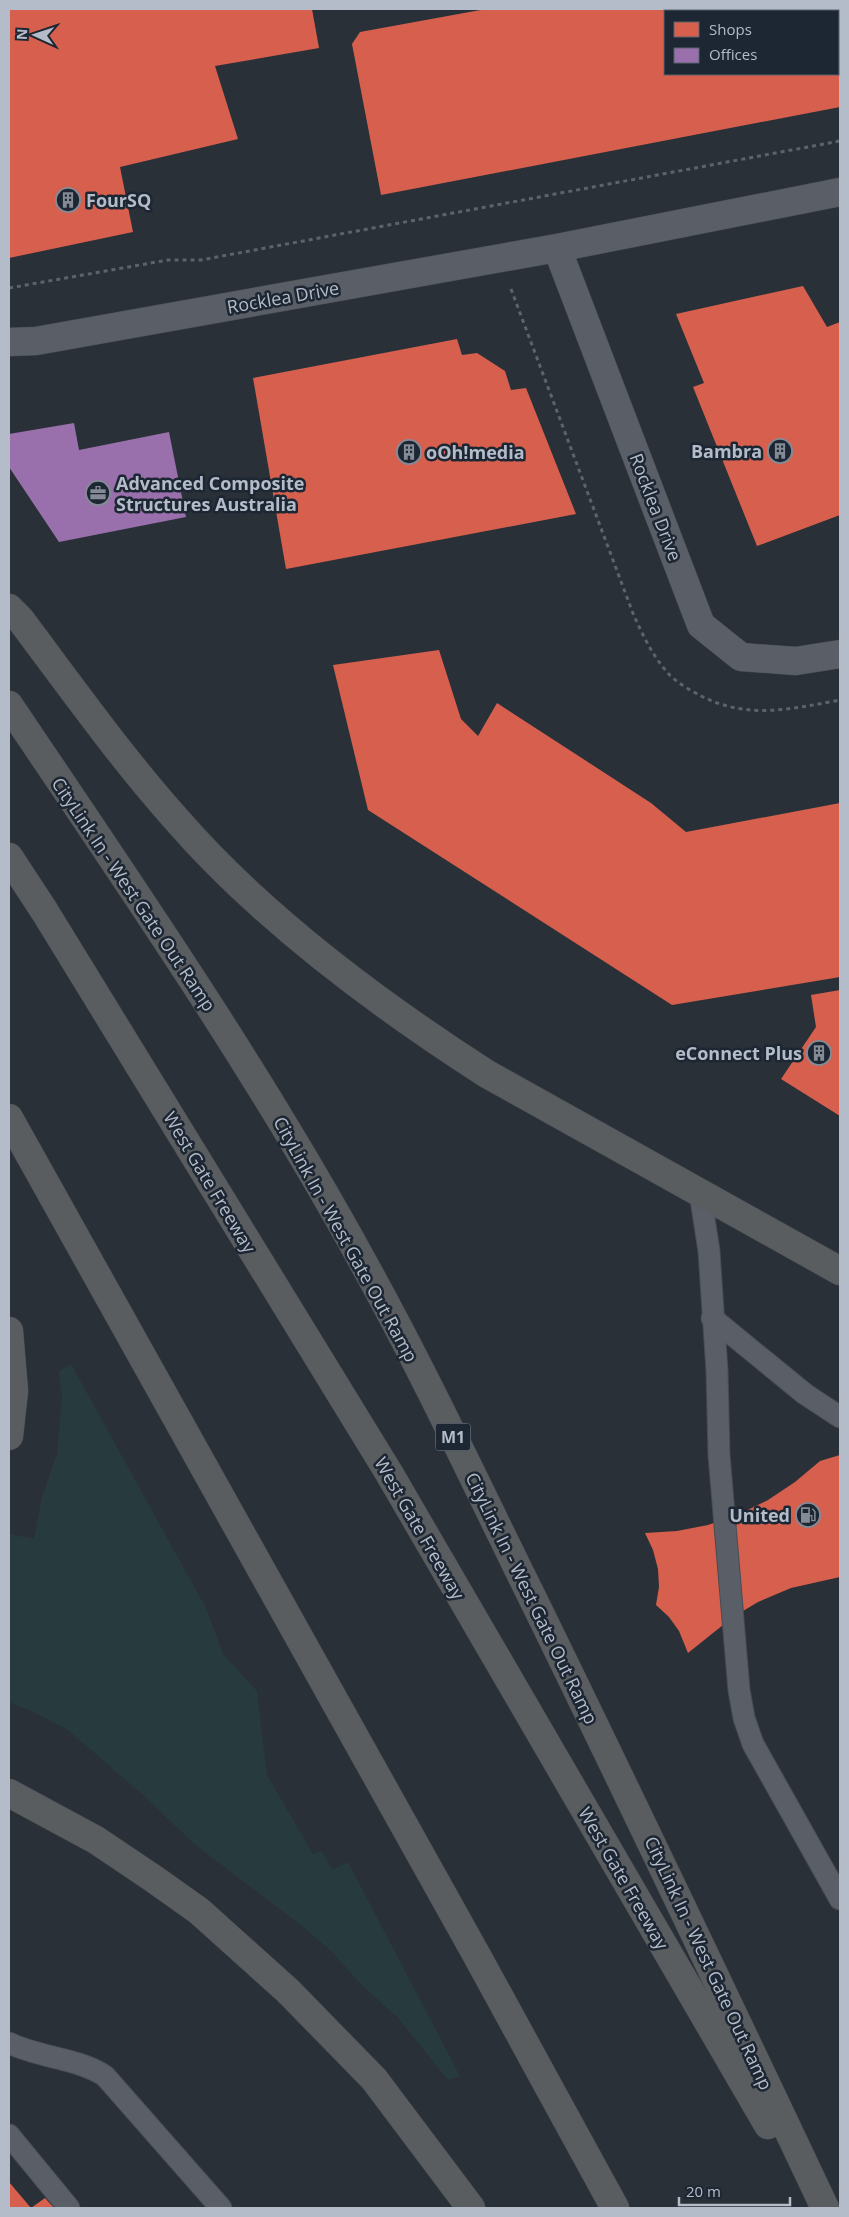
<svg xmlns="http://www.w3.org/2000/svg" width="849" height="2217" viewBox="0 0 849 2217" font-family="'Open Sans',sans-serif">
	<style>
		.green { fill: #273a3e }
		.shops { fill: #d6604d }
		.offices { fill: #9970ab }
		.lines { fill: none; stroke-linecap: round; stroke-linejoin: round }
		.service-casing { stroke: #484c53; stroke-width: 23 }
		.minor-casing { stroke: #484c53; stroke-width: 29 }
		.motorway-casing { stroke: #474c53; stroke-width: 29 }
		.path { stroke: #5d636a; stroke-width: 3; stroke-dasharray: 4 4; stroke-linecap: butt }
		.service { stroke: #5a5e66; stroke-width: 21 }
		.minor { stroke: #5a5e66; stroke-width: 28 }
		.motorway { stroke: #5a5d60; stroke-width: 28 }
		.labels { text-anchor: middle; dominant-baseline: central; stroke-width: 5; stroke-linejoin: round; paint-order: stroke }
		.shield { fill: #1d2633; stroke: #878f9c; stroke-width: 1 }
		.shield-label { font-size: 16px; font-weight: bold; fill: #b4bcc9 }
		.poi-label { font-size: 18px; font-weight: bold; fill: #b4bcc9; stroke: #1d2633; text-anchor: start }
		.street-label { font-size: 18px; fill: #b4bcc9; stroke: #1d2633 }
	</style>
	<rect width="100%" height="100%" fill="#2a3038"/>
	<!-- green -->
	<path class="green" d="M71 1364 207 1610 223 1654 257 1691 267 1775 313 1854 322 1851 332 1870 348 1862 460 2076 448 2080 399 2019 361 1984 329 1949 303 1927 192 1842 143 1795 68 1730 33 1712 9 1702V1534L34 1539 42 1497 57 1454 62 1398 59 1371Z"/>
	<!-- shops -->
	<path class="shops" d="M9 9H312L319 48 215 66 238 139 120 167 133 232 9 258Z
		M486 9H822L823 11H665V74H838V70H840V107L381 195 352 44 360 32Z
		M803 286 827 327 840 322V515L757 546 693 387 704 383 676 314Z
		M457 339 462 355 477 353 505 371 511 390 526 388 576 514 286 569 253 378Z
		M439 650 461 719 478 736 497 703 651 803 686 832 840 803V977L672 1005 368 810 333 665Z
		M840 990V1116L781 1079 816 1027 811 995Z
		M840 1455V1577L791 1588 758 1602 733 1617 688 1653 679 1631 669 1617 656 1605 659 1587 658 1569 653 1550 645 1533 677 1531 708 1525 739 1514 768 1500 795 1482 820 1461Z
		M9 2182 31 2208H9Z
		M45 2198 54 2208H31Z"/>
	<!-- offices -->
	<path class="offices" d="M74 423 79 450 169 432 186 517 59 542 9 467V434Z"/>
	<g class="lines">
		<defs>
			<path id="service" d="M700 1193 709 1251 717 1371 719 1455 739 1690 744 1718 753 1744 840 1899
				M712 1318 805 1394 840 1417
				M9 2043C40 2058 78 2058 105 2076L221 2208
				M9 2135 69 2208"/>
			<path id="minor" d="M557 248 701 625 741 657 796 661 840 654
				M9 342 36 341 557 248 840 192"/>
			<path id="motorway" d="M9 608 20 619C71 687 120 756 176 819 261 917 378 1004 487 1074L840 1271
				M9 705C132 888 258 1070 364 1264 424 1372 476 1484 531 1595 631 1799 728 2003 825 2208
				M9 857 45 912 389 1473 768 2125
				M9 1118 476 1954 615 2208
				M9 1331 14 1391 9 1436
				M9 1793 96 1840 154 1879 199 1911 288 1991 374 2079 471 2208"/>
		</defs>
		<!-- service casing -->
		<use href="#service" class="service-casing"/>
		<!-- minor casing -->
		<use href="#minor" class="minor-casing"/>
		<!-- motorway casing -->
		<use href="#motorway" class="motorway-casing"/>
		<!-- path -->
		<path class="path" d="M9 288 168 260H201L840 141
			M511 289 634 616C643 635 652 655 667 672 675 682 690 690 701 696 749 720 790 709 840 700"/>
		<!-- service -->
		<use href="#service" class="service"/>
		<!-- minor -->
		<use href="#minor" class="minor"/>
		<!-- motorway -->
		<use href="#motorway" class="motorway"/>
	</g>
	<!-- icons -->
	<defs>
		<symbol id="building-ring" viewBox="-11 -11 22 22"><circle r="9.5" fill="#1d2633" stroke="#848b96" stroke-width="1.5"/><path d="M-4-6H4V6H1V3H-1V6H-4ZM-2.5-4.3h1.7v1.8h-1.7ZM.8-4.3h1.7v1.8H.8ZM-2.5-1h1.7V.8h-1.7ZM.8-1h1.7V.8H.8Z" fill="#848b96"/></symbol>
		<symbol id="office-ring" viewBox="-11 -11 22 22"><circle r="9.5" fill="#1d2633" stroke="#848b96" stroke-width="1.5"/><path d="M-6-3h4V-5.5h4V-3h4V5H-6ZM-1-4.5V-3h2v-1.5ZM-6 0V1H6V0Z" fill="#848b96"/></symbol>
		<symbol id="fuel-ring" viewBox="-11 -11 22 22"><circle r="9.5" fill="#1d2633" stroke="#848b96" stroke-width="1.5"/><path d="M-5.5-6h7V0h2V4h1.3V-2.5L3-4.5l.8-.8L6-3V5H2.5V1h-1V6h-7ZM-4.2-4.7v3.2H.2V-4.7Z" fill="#848b96"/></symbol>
	</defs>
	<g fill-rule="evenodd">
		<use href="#building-ring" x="54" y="186" width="28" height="28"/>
		<use href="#building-ring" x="766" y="437" width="28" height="28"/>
		<use href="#building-ring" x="395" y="438" width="28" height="28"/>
		<use href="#office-ring" x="84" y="479" width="28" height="28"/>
		<use href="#building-ring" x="805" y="1039" width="28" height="28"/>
		<use href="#fuel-ring" x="794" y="1501" width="28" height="28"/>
	</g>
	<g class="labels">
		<!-- shield labels -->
		<rect class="shield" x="435.5" y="1423.5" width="35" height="27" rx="4"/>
		<g class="shield-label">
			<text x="453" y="1437">M1</text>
		</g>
		<!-- poi labels -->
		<g class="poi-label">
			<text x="86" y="200">FourSQ</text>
			<text x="762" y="451" text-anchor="end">Bambra</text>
			<text x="426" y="452">oOh!media</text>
			<text x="116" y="483">Advanced Composite<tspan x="116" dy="21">Structures Australia</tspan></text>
			<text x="802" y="1053" text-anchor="end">eConnect Plus</text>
			<text x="790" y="1515" text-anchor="end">United</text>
		</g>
		<!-- street labels -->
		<g class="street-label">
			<text transform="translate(283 297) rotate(-10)">Rocklea Drive</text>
			<text transform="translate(656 507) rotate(69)">Rocklea Drive</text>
			<text transform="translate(134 894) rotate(56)">CityLink In - West Gate Out Ramp</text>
			<text transform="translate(210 1182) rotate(59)">West Gate Freeway</text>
			<text transform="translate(346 1239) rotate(61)">CityLink In - West Gate Out Ramp</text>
			<text transform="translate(420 1528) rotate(60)">West Gate Freeway</text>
			<text transform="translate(532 1598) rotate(64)">CityLink In - West Gate Out Ramp</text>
			<text transform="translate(624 1878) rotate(60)">West Gate Freeway</text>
			<text transform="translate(709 1963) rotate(65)">CityLink In - West Gate Out Ramp</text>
		</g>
	</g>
	<!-- border -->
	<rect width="849" height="2217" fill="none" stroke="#b4bcc9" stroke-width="20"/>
	<!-- legend -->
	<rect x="664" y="10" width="175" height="65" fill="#1d2633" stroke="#59626f"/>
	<rect x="674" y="22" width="25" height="15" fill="#d6604d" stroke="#59626f"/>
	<text x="709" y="35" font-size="15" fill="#b4bcc9">Shops</text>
	<rect x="674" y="48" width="25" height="15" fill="#9970ab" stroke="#59626f"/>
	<text x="709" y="60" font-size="15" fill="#b4bcc9">Offices</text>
	<!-- north arrow -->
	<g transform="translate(35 35) rotate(273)" stroke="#1d2633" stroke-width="4" paint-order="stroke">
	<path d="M0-4L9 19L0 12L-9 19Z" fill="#b4bcc9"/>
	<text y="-8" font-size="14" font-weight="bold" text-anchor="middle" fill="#b4bcc9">N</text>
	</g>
	<!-- scale -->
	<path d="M679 2197v8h111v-8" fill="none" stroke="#b4bcc9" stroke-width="2.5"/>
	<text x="686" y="2197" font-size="15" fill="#b4bcc9" stroke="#1d2633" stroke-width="4" paint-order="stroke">20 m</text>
</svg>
